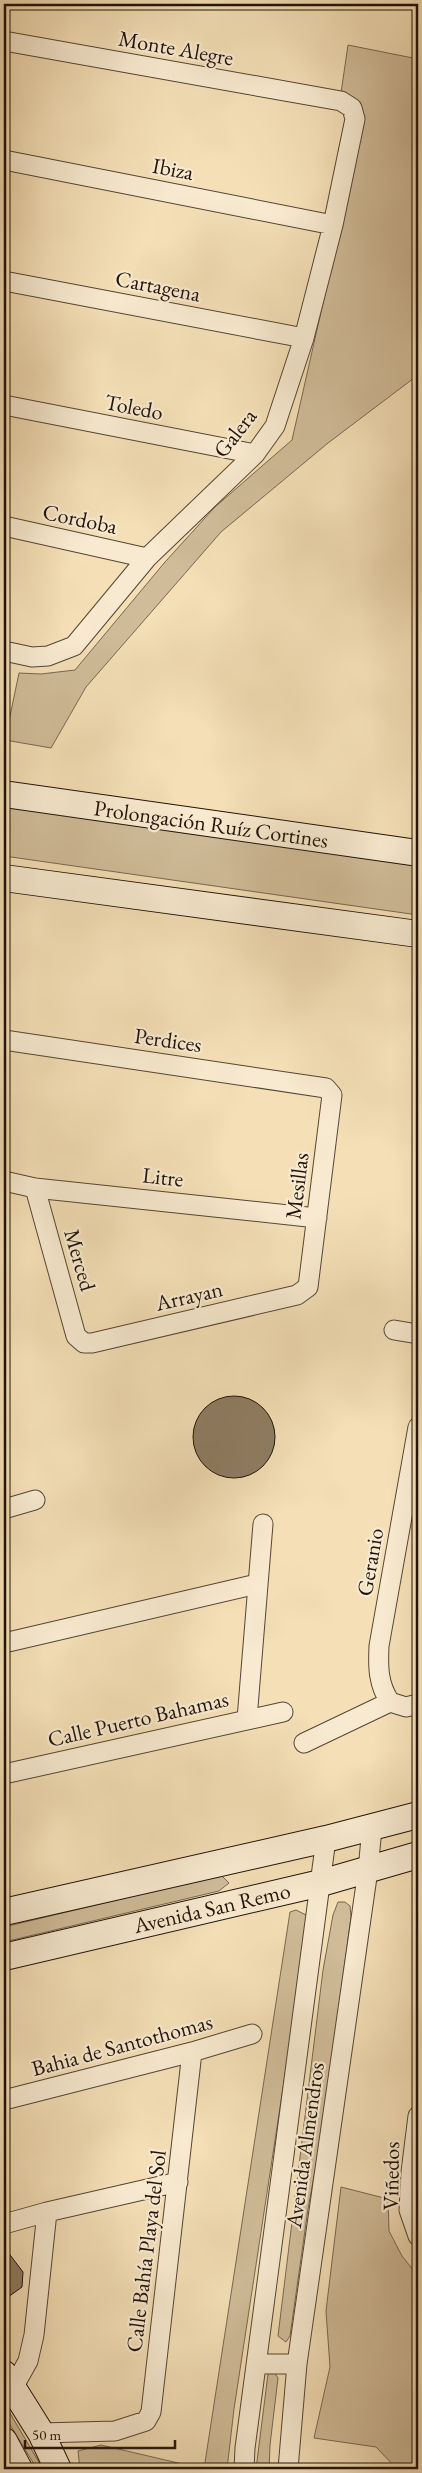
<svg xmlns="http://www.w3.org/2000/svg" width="422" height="2473" viewBox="0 0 422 2473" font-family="'EB Garamond',serif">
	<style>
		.green { fill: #d0bc99; stroke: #786751 }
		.building { fill: #8f7d63; stroke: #211209 }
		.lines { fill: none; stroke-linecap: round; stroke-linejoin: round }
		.street-casing { stroke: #564534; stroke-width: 21 }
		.secondary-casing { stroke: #211209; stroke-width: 28 }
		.street { stroke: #f8ead0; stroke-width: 19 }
		.secondary { stroke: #f8ead0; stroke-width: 26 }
		.labels { text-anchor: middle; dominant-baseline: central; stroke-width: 4.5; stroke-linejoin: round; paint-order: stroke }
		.street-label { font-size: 22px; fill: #211209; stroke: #f8ead0 }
	</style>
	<rect width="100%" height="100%" fill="#f4dfb6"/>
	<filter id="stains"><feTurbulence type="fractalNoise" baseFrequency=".004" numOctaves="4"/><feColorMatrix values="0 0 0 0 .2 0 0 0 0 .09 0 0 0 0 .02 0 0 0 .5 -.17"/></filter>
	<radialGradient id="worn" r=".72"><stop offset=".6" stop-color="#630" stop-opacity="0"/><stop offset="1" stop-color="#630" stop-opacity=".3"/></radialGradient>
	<!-- green -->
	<path class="green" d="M348 45 418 59V375L328 443 221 532 86 687 51 748 5 740 19 673 41 674 75 670 165 562 215 507 292 440 355 162 341 93Z
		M4 803 418 863V915L4 856Z
		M221 1875 229 1883 219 1891 4 1942V1927Z
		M338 1902H345L350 1906 351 1917 338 2013V2046L308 2209 290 2336 286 2342 278 2336 323 1970 333 1915Z
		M296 1910 306 1915 308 1924 234 2409 227 2469H80L78 2451 101 2445 204 2469 290 1912Z
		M341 2187 388 2199 389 2231 402 2256 418 2276V2469H397L376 2447 314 2438 330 2367 326 2311Z
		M271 2372H274L278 2378 270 2445 269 2469H256L268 2374Z
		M4 2403 43 2469H37L4 2415Z"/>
	<!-- building -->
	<path class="building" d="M193 1437a41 41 0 1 1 82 0a41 41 0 1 1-82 0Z
		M4 2247 23 2272 22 2287 4 2300Z"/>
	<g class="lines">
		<defs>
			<path id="street" d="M4 41 341 101 352 108 355 119 333 225 304 338 275 426 255 454 147 558 74 646 48 656 32 657 4 651
				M4 160 333 225
				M4 281 304 338
				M4 405 255 454
				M4 526 147 558
				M4 1040 326 1088 332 1095 308 1287 297 1295 92 1343H84L76 1336 35 1188
				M4 1181 35 1188 317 1218
				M394 1330 418 1334
				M4 1509 35 1500
				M4 1643 257 1584
				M390 1702C378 1684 378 1667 379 1646L418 1427
				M390 1702 406 1707 418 1704
				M247 1719 263 1524
				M304 1743 390 1702
				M4 1774 283 1712
				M4 2100 192 2052 252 2034
				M418 2116 411 2172 409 2210 418 2236
				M4 2224 47 2212 178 2182
				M257 2364H297
				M13 2388 28 2361 34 2335 47 2212
				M41 2433 115 2431 146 2421 151 2412 192 2052
				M244 2469 245 2448 326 1839
				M288 2469 297 2364 368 1870 372 1828"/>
			<path id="secondary" d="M4 794 418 853
				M4 878 418 934
				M4 1912 326 1839 418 1815
				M4 1957 321 1883 418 1855
				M4 2374 41 2433 58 2469
				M4 2441 19 2469"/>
		</defs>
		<!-- street casing -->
		<use href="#street" class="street-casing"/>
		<!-- secondary casing -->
		<use href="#secondary" class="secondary-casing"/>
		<!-- street -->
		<use href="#street" class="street"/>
		<!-- secondary -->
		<use href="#secondary" class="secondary"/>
	</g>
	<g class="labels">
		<!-- street labels -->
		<g class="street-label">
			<text transform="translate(176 48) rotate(10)">Monte Alegre</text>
			<text transform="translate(173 169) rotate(11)">Ibiza</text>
			<text transform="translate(158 286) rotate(11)">Cartagena</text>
			<text transform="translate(134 407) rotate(11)">Toledo</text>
			<text transform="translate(235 433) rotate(-52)">Galera</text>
			<text transform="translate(80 519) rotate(12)">Cordoba</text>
			<text transform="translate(211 824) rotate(8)">Prolongación Ruíz Cortines</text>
			<text transform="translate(168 1040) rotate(8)">Perdices</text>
			<text transform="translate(163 1177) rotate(6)">Litre</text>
			<text transform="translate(297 1186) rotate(-83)">Mesillas</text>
			<text transform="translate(80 1260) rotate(74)">Merced</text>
			<text transform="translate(189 1296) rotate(-13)">Arrayan</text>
			<text transform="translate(370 1562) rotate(-80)">Geranio</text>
			<text transform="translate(138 1719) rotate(-13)">Calle Puerto Bahamas</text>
			<text transform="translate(212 1908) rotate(-13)">Avenida San Remo</text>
			<text transform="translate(122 2045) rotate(-15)">Bahia de Santothomas</text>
			<text transform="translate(305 2145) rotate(-82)">Avenida Almendros</text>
			<text transform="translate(391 2176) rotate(-89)">Viñedos</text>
			<text transform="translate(146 2251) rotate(-83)">Calle Bahía Playa del Sol</text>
		</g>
	</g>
	<!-- margin -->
	<rect width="422" height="2473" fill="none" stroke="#f4dfb6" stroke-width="20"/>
	<rect x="5" y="5" width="412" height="2463" fill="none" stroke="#211209" stroke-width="2.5"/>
	<rect x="10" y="10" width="402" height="2453" fill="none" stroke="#211209"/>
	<!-- scale -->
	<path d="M25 2440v8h150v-8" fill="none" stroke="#211209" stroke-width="2.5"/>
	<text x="32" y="2440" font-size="15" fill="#211209" stroke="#f8ead0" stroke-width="4" paint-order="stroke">50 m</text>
	<rect width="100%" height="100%" filter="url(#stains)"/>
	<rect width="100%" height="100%" fill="url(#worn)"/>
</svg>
